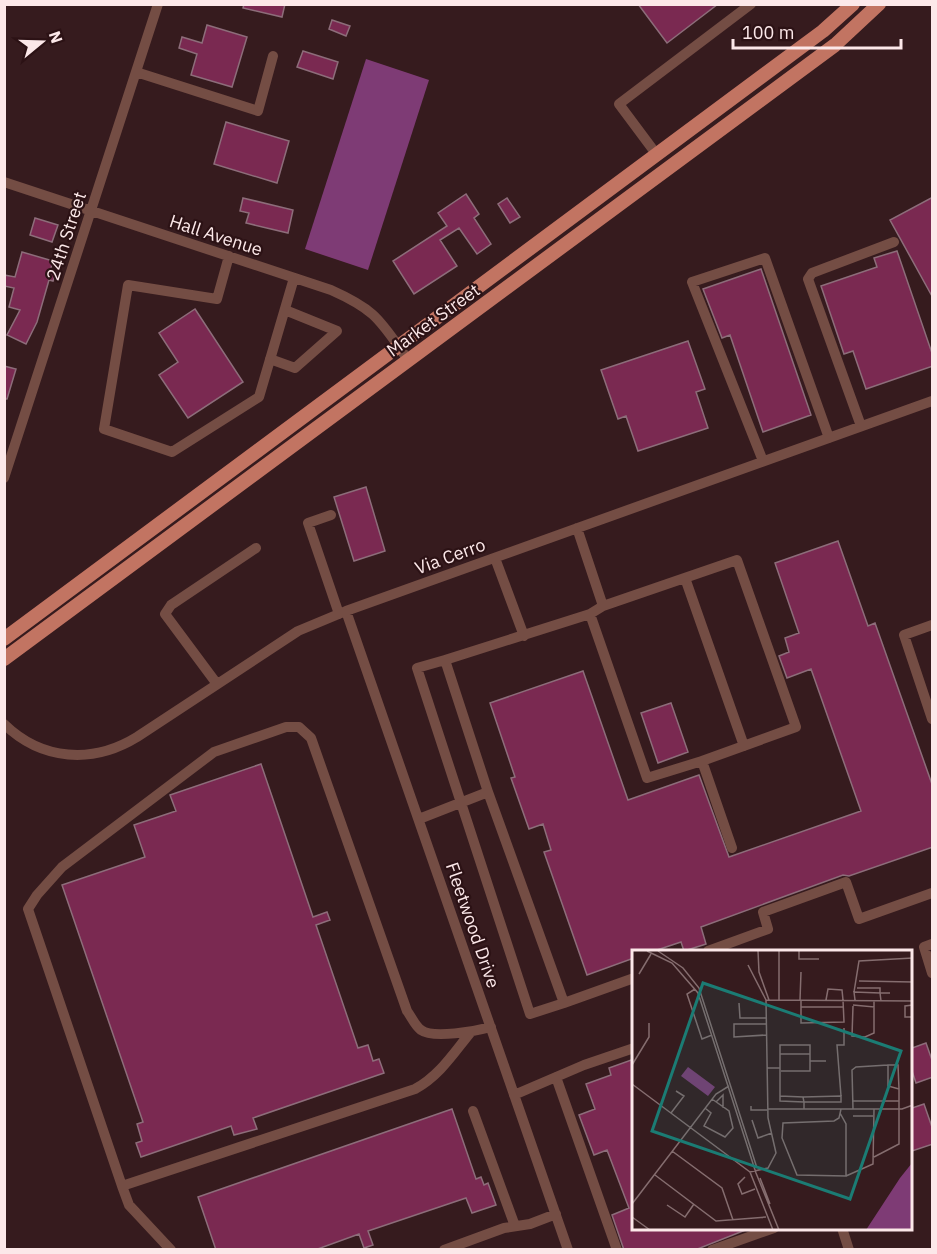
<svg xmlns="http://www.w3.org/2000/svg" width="937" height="1254" viewBox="0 0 937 1254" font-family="'IBM Plex Sans',sans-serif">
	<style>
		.water { fill: #7e3b75 }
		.building { fill: #7a2951; stroke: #8d6d7a; stroke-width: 1.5 }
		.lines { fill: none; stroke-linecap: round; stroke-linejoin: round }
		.minor { stroke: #744d44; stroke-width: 10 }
		.major { stroke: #c27462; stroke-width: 14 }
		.labels { text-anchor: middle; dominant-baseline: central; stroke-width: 4.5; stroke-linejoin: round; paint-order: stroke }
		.street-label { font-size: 18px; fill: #fce8e9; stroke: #2c1215 }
		.inset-road { fill: none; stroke: #856d6f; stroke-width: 1.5 }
		.view { fill: #1b7c74; fill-opacity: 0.15; stroke: #1b7c74; stroke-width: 3 }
		.inset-edge { fill: none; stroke: #fce8e9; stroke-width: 3 }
	</style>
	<rect width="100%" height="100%" fill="#361b1e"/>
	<!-- water -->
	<path class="water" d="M366 59 429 80 368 270 305 249Z"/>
	<!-- building -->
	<path class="building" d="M244 4H285L282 17 243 8Z
		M638 4H718L667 43Z
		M332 20 350 26 346 36 329 29Z
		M207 25 247 37 232 87 191 75 197 54 179 48 182 37 202 43Z
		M303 51 338 62 333 79 297 67Z
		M226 122 289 141 277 183 214 164Z
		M466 194 479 214 474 218 491 244 477 254 459 228 440 240 457 266 414 294 393 261 447 226 438 213Z
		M933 197V298L890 220Z
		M243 198 293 210 288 233 246 223 249 213 240 211Z
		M507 198 520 217 510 223 498 204Z
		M35 218 58 225 52 242 30 235Z
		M897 251 933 356V366L866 389 853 351 844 354 821 286 877 267 874 258Z
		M22 252 53 261 50 271 56 272 53 281 49 280 37 322 26 344 7 335 20 310 9 307 14 288 4 286V275L15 277Z
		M761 269 811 415 763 432 730 335 722 338 703 289Z
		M195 309 243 382 188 418 159 375 178 362 159 333Z
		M688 341 705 389 696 392 708 428 638 451 626 416 618 419 601 370Z
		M4 366 16 369 7 399H4Z
		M366 487 385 551 354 561 334 497Z
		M838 541 868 626 875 623 933 787V847L849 876 843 875 701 927 706 944 703 945 684 951 681 942 654 951H634V958L587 975 544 852 551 850 543 824 529 829 511 778 515 777 490 703 583 671 628 800 699 775 729 857 861 811 811 669 787 678 779 656 789 652 785 638 799 633 775 563Z
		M671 703 688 752 658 763 641 713Z
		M261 764 313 917 327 912 330 920 316 925 358 1048 368 1045 373 1061 379 1059 384 1073 253 1118 257 1129 234 1135 231 1126 141 1157 136 1143 142 1141 137 1124 143 1122 62 885 145 857 134 825 176 811 170 795Z
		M926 1043 933 1063V1077L916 1083 912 1071V1048Z
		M634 1059V1228L748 1229 695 1250H624L612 1215 629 1208 607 1150 594 1155 579 1115 595 1109 586 1084 611 1075 609 1068Z
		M924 1104 933 1130V1144L912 1151V1108Z
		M452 1109 476 1179 481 1177 484 1185 488 1183 496 1205 472 1213 466 1198 368 1231 373 1245 364 1248 359 1234 315 1250H216L198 1197Z"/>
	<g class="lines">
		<!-- minor -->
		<path class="minor" d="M136 72 258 111 273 56
			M657 155 619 104 751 4
			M4 182 331 290C378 311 380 321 409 361
			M229 256 217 299 128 285 104 429 172 452 259 397 294 278
			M270 359 295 368 337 331 285 310
			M861 426 808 279 812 273 894 242
			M763 461 692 282 765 258 829 438
			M4 478 158 4
			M331 515 308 523 339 614
			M495 558 524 636
			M685 578 744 746
			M603 606 737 560 796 727 702 761
			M346 611 568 1250
			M590 614 647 778 702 761 732 848
			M932 625 904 635 932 719
			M445 660 590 614 603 606 577 528
			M217 684 165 614 171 605 256 548
			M4 724C42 761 93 764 137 737L298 631 346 611 932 401
			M419 819 488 792 445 660 417 668 530 1014 564 1003 488 792
			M932 944 924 947 932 973
			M708 951 768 929 763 912 846 882 859 919 932 893
			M564 1003 634 978
			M470 1033C453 1054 439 1076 415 1089L122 1186 28 909 37 895 62 867 214 752 286 727H299L311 738 407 1011C411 1016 415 1026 421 1030 433 1039 476 1031 491 1027
			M556 1077 617 1250
			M514 1095 584 1065 634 1048
			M473 1111 515 1226
			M122 1186 129 1205 171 1250
			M842 1228 849 1250
			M444 1250 504 1228 530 1224 556 1214
			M712 1250 774 1228"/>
		<!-- major -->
		<path class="major" d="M4 639 823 31 853 4
			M4 659 835 45 879 4"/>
	</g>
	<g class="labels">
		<!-- street labels -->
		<g class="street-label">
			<text transform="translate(216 235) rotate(18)">Hall Avenue</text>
			<text transform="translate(66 236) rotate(-72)">24th Street</text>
			<text transform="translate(433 320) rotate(-36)">Market Street</text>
			<text transform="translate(450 556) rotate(-20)">Via Cerro</text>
			<text transform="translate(473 925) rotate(71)">Fleetwood Drive</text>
		</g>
	</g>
	<!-- overview -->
	<g transform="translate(632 950)">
		<rect width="280" height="280" fill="#361b1e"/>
		<path d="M56 117 83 137 76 146 49 126ZM280 213V280H234L268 228Z" fill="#7e3b75"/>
		<path class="inset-road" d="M15 1 40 13 66 43 124 223 147 280M26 1 51 18 67 38 125 218M126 1 127 22 137 50M147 1V50M167 1V9H187M116 15 134 50M7 24 19 4M227 31 281 32M225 38H248V43H258M63 39 55 44 70 89 80 85M222 42 227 11 281 8M134 50 281 51M168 50 169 22M169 50V73L212 72 211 50M194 50 196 39 210 40 211 50M223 50 222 42 248 43 249 51M107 53 108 68H134M221 55 242 57V51M281 55 273 56V67H281M221 56 220 86 233 87 242 83V57M169 57H211M134 85 102 87V74H134M148 104H178M0 115 17 87V73M135 118H148V146M148 118V95H178V111M149 121H178V111H194M0 134 118 222 136 218 144 203 136 168 134 50M209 146 205 95H212V78M171 147 209 146V152H172L148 151V146L171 147 172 152V159M220 151H267M84 152 91 145V158M119 156V160H135M73 158 79 163 72 176 93 187 101 178 97 161 80 149M136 159H270L281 155M221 159 220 120 224 117 256 115M39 163 52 146 44 141M208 163 214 174V226L165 225 150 188 151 173 202 171 207 168 209 159M221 166H241M120 170 126 188 140 183M40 201 90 238 101 270M242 207 267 194V139L266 115H256V136L267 139M118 222 141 280M23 225 84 271 134 267M214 226 241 214 242 159M113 227 106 234 110 244 123 239M128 228 138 254M0 254 84 144 97 136M35 255 53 267 62 254M0 267 18 280"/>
		<path class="view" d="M71 33 269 101 218 249 20 181Z"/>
		<rect width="280" height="280" class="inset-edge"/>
	</g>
	<!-- border -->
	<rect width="937" height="1254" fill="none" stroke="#fce8e9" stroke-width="12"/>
	<!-- north arrow -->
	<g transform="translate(42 42) rotate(71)" stroke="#2c1215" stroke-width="4.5" paint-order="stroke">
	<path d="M0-4.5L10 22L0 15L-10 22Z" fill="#fce8e9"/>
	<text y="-9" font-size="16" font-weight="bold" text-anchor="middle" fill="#fce8e9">N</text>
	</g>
	<!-- scale -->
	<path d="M733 39v9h168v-9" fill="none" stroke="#fce8e9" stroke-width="3"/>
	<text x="742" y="39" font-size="18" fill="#fce8e9" stroke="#2c1215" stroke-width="4.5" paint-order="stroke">100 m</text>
</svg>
